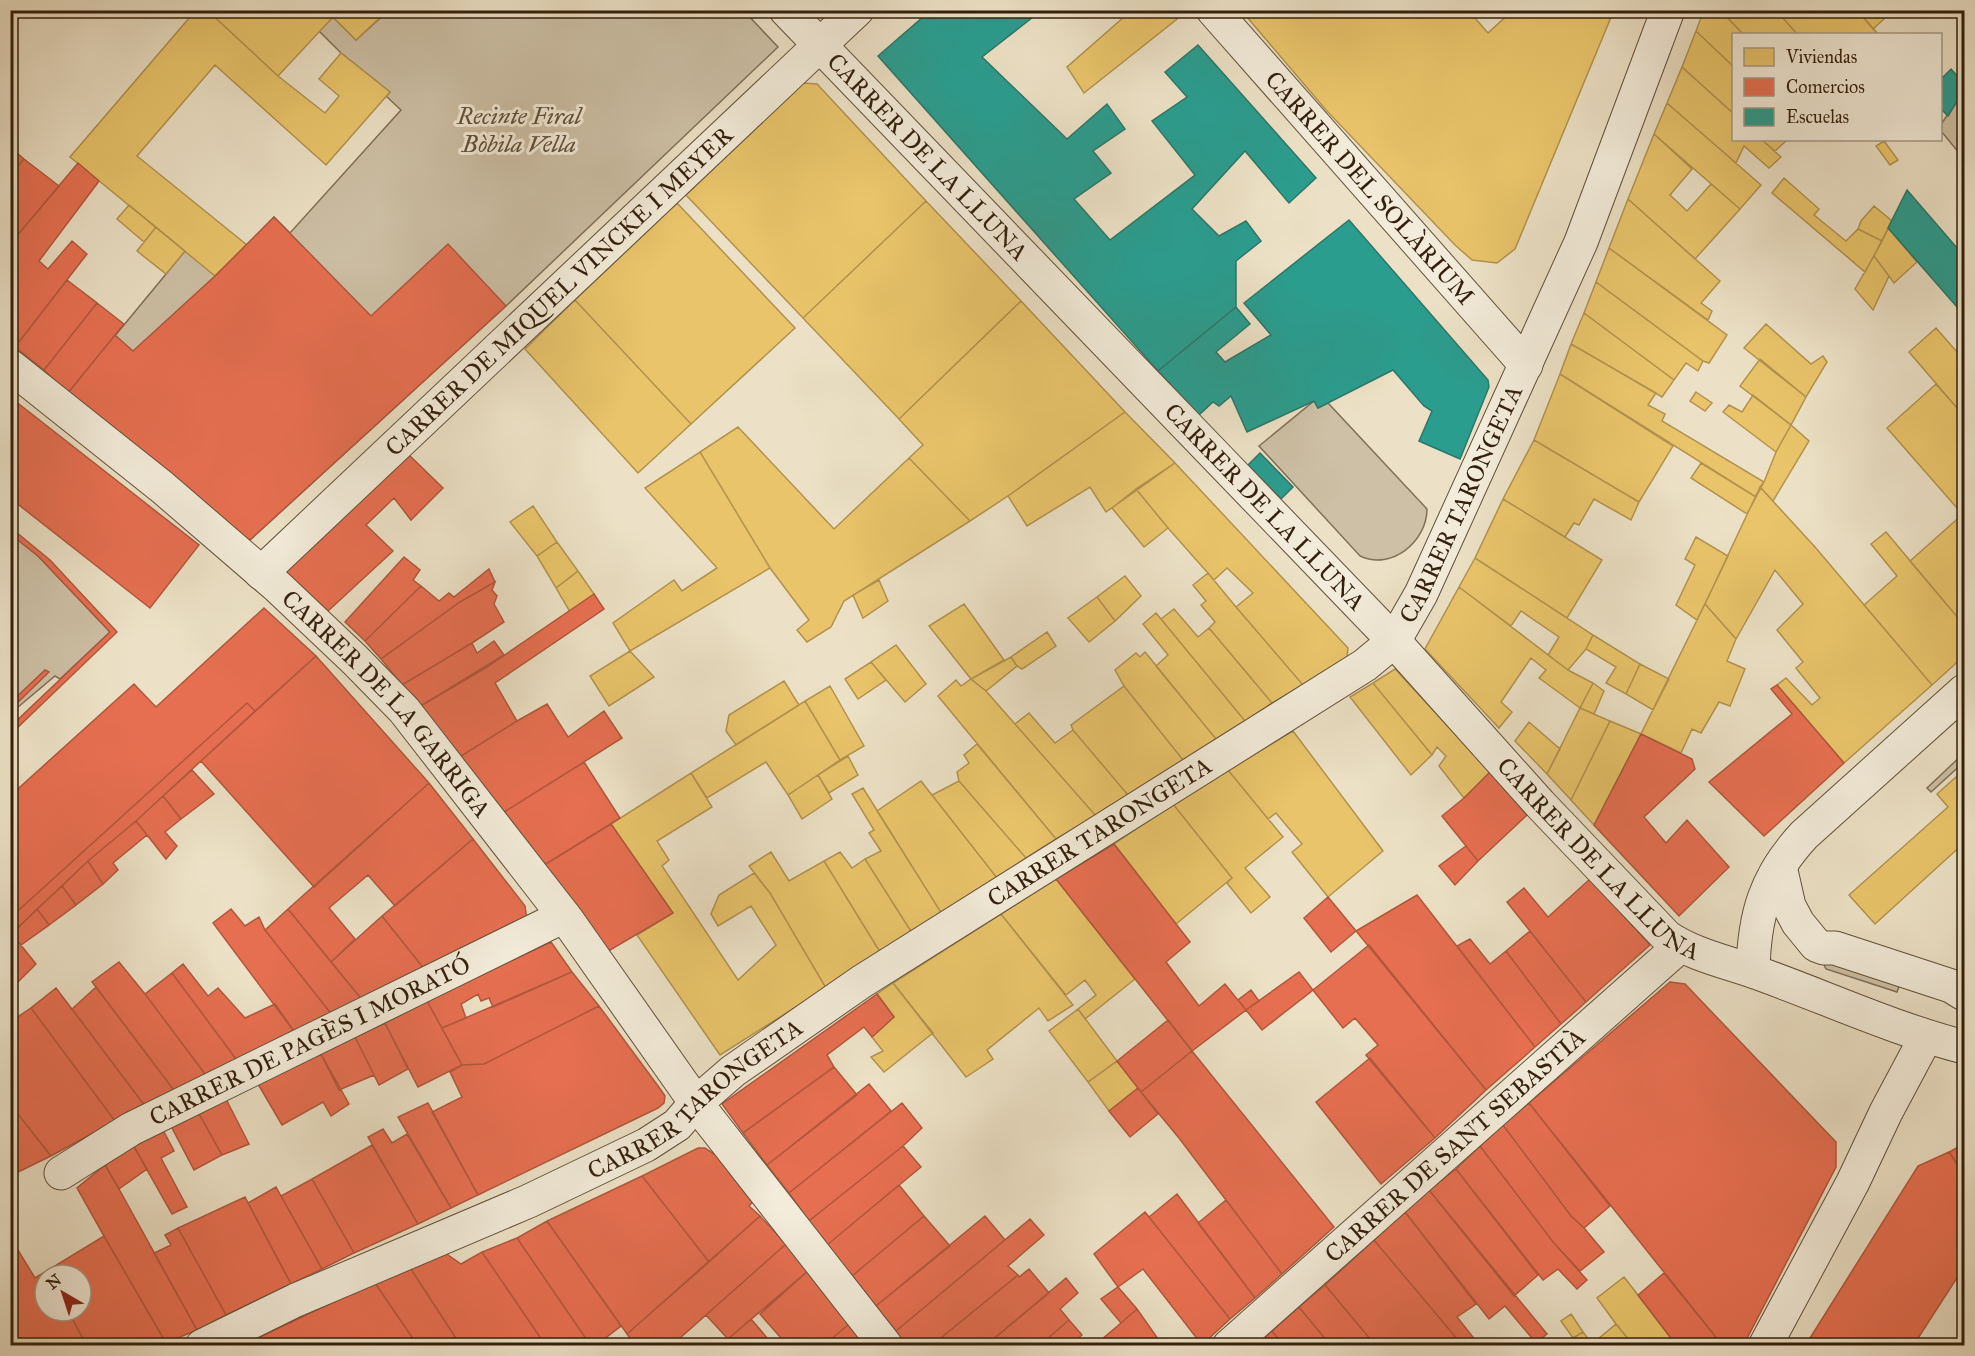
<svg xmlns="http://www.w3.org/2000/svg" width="1975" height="1356" viewBox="0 0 1975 1356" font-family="'IM FELL Great Primer',serif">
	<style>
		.green { fill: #cdc0a6; stroke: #807058; stroke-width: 1.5 }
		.homes { fill: #e9c46a; stroke: #b2924e; stroke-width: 1.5 }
		.shops { fill: #e76f51; stroke: #b1573c; stroke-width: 1.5 }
		.schools { fill: #2a9d8f; stroke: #2d7767; stroke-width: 1.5 }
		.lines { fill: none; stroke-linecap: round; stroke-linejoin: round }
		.minor-casing { stroke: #61503a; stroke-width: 35 }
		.minor { stroke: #f3ecda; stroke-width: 33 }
		.labels { text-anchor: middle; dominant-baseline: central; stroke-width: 6; stroke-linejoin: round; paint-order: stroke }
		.park-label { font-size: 24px; font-style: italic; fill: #614f3a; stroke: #f3ecda }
		.street-label { font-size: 24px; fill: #331f0b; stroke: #f3ecda }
	</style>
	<rect width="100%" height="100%" fill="#ece1c6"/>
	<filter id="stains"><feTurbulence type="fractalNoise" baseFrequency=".00333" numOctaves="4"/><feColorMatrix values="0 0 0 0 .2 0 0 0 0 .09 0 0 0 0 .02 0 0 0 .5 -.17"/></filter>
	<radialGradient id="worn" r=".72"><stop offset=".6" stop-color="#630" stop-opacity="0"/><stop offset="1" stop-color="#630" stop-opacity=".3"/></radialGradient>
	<!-- green -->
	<path class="green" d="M388 11H744L778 47 506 306 251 539 243 542 67 394 185 251 247 245 274 217 290 233 401 110 386 96 390 92 341 53 319 31 333 17 356 40Z
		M1964 90V159L1941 131 1940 126Z
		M1314 401 1318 408 1328 403 1427 509C1427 541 1392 571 1360 556L1259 446Z
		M11 534 38 556 110 632 60 679 55 676 11 713Z
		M1964 753V762L1931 792 1927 788Z
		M1824 959 1901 981 1897 992 1826 969 1823 963Z"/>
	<!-- homes -->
	<path class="homes" d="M196 10H207L278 76 325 113 339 96 319 79 341 53 390 92 326 165 215 65 137 156 247 245 215 276 70 157Z
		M207 10H388L356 40 333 17 278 76Z
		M1132 10H1171L1177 19 1084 93 1067 67Z
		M1241 10H1468L1488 33 1513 10H1614L1515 249 1497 263 1472 260 1455 245 1326 110Z
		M1704 10H1720L1743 34H1734V67L1696 31Z
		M1720 10H1776L1797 34H1743Z
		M1776 10H1857L1878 34H1797Z
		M1857 10H1878L1884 19 1873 29Z
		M1696 31 1734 67V114L1682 67Z
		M1682 67 1734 114V140H1762L1781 157 1769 168 1744 146 1736 163 1667 103Z
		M803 83 817 84 926 201 803 318 686 195Z
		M1667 103 1761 185 1740 209 1654 134Z
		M1654 134 1692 169 1670 195 1687 211 1711 184 1740 209 1695 259 1628 199Z
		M1762 140H1787L1775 151Z
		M1884 141 1898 160 1890 165 1876 146Z
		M1784 178 1819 209 1814 215 1846 241 1858 229 1882 241 1865 272 1772 193Z
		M1628 199 1720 281 1701 303 1712 311 1708 320 1609 248Z
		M926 201 1021 301 899 419 803 318Z
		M677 203 795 328 691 424 575 300Z
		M129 205 156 227 144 242 117 219Z
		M1874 206 1892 221 1882 241 1858 229 1861 221Z
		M156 227 185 251 166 274 137 251Z
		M1888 228 1917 262 1894 283 1874 256Z
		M1609 248 1727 335 1709 363 1703 361 1596 282Z
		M1874 256 1889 276 1873 310 1855 289Z
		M1596 282 1703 361 1698 371 1686 363 1674 380 1584 313Z
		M575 300 691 424 638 473 525 349Z
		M1021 301 1125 412 1008 496 970 521 909 458 923 445 899 419Z
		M1584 313 1674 380 1662 397 1571 344Z
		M1766 324 1811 364 1823 356 1827 362 1806 397 1744 348Z
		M1936 328 1964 360V416L1909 352Z
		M1571 344 1656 393 1648 405 1665 414 1662 421 1764 482 1756 497 1560 374Z
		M1760 359 1806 397 1791 425 1740 386Z
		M1560 374 1673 446 1639 502 1534 440Z
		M1936 384 1964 416V516L1887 428Z
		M1696 392 1712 403 1705 411 1690 401Z
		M1753 395 1791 425 1776 452 1723 412 1729 405 1742 412Z
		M1125 412 1175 463 1106 512 1090 487 1027 526 1008 496Z
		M1791 425 1809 441 1773 501 1760 487 1764 482 1776 452Z
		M738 427 834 529 909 458 970 521 844 601 831 627 807 642 797 630 809 620 770 568 700 452Z
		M1534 440 1639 502 1631 520 1594 499 1579 525 1574 523 1565 537 1503 499Z
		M700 452 770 568 630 651 613 623 674 580 682 591 717 568 645 488Z
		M1175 463 1348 648 1347 657 1303 685 1236 607 1253 593 1227 568 1214 580 1168 528 1136 489Z
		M1701 463 1756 497 1747 514 1691 478Z
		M1760 487 1815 547 1932 685 1844 763 1777 685 1786 678 1812 705 1820 698 1796 668 1803 662 1777 630 1803 604 1775 570 1736 639 1705 604Z
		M1136 489 1168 528 1144 547 1112 508Z
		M1503 499 1602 560 1567 618 1475 558Z
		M533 506 557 542 537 556 510 522Z
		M1963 514 1964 516V625L1910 561Z
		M1886 532 1964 625V656L1932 685 1864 605 1897 576 1871 544Z
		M1696 537 1728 556 1697 620 1676 605 1695 565 1685 559Z
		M557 542 578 571 556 588 537 556Z
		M1475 558 1593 635 1586 649 1568 670 1548 655 1559 637 1521 611 1511 626 1459 587Z
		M578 571 594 594 570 612 556 588Z
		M1208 573 1236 607 1303 685 1272 703 1209 628 1215 622 1201 605 1206 601 1193 585Z
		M1125 576 1141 596 1115 621 1097 597Z
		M879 580 888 601 863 618 853 595Z
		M1459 587 1568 670 1593 683 1580 708 1539 678 1546 670 1531 658 1501 702 1512 712 1499 728 1425 649Z
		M1097 597 1115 621 1089 642 1068 618Z
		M964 604 1004 660 971 679 929 626Z
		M1705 604 1736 639 1727 661 1745 669 1730 706 1719 702 1701 733 1692 729 1681 753 1641 734Z
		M1174 609 1198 637 1209 628 1272 703 1245 721 1161 619Z
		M1156 613 1245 721 1216 739 1156 666 1168 655 1143 624Z
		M1047 632 1056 646 1022 669 1017 666 1011 657Z
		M1593 635 1640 664 1626 694 1606 683 1616 667 1586 649Z
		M896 645 926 684 905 702 871 662Z
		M630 651 654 677 609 706 590 676Z
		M1145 652 1216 739 1183 760 1124 686 1115 670 1136 653 1140 657Z
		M1011 657 1017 666 986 691 971 679Z
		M871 662 886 680 858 699 845 679Z
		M1640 664 1669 679 1653 710 1626 694Z
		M1395 669 1490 772 1464 798 1439 766 1446 756 1437 747 1432 755 1373 683Z
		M971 679 986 691 1096 816 1056 839 938 696 956 680 961 686Z
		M784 681 799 705 736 745 726 731 729 715Z
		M1373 683 1432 755 1411 775 1350 697Z
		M1593 683 1604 691 1594 714 1580 708Z
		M830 686 864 746 840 760 805 701Z
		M1124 686 1183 760 1128 795 1073 730 1071 725Z
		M805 701 840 760 788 795 766 762 707 798 691 773Z
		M1580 708 1610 721 1571 800 1547 774Z
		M1029 713 1055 743 1073 730 1128 795 1096 816 1015 724Z
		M1610 721 1641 734 1594 825 1571 800Z
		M1529 722 1560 749 1547 774 1515 741Z
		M1293 731 1383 851 1328 897 1292 852 1302 844 1276 813 1268 819 1228 770Z
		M977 744 1056 839 1026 858 959 781 957 772 969 763 964 755Z
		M848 756 858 775 829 793 818 775Z
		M1228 770 1283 837 1245 868 1270 897 1251 913 1227 883 1232 878 1173 804Z
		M1964 770V843L1875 924 1849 895 1948 807 1937 794Z
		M691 773 712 807 657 841 669 860 662 866 738 980 776 945 751 906 718 926 711 914 719 895 754 873 770 893 826 988 720 1055 637 935 673 913 611 824Z
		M818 775 832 799 802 819 788 795Z
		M921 781 997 878 942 914 877 811Z
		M959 781 1026 858 997 878 932 795Z
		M863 788 942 914 912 933 865 859 881 851 869 833 874 830 852 794Z
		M1173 804 1232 878 1176 924 1114 844Z
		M771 852 789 881 824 861 880 952 826 988 770 893 749 866Z
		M840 852 852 868 865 859 912 933 880 952 824 861Z
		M1056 879 1135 979 1085 1019 1078 1009 1096 995 1085 980 1066 995 1001 914Z
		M1001 914 1073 1005 1048 1021 1039 1008 987 1050 993 1059 966 1077 893 983Z
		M893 983 933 1033 884 1072 871 1057 883 1051 872 1037 894 1017 877 994Z
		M1078 1009 1117 1061 1088 1082 1049 1031Z
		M1117 1061 1138 1088 1109 1111 1088 1082Z
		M1624 1277 1638 1295 1677 1346H1634L1616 1324 1597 1298Z
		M1571 1314 1583 1332 1573 1338 1561 1321Z
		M1616 1324 1634 1346H1593L1592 1344Z
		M1583 1332 1592 1344 1593 1346H1578L1573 1338Z"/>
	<!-- shops -->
	<path class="shops" d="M10 147 24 159 10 175Z
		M24 159 59 186 10 244V175Z
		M78 163 99 181 39 261 48 269 72 241 87 254 15 347 10 343V244Z
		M274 217 371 316 448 244 506 306 251 539 243 542 67 394 115 335 133 351 215 276Z
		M67 280 97 303 44 370 15 347Z
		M97 303 124 324 67 394 44 370Z
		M10 397 199 545 150 608 10 498Z
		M407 453 443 488 411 520 394 498 366 525 393 551 328 611 280 570Z
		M10 527 50 560 117 632 12 733 10 727 110 632 38 556 10 534Z
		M404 557 420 570 413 580 421 586 365 641 345 622Z
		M489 569 495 582 460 602 381 659 365 641 421 586 439 601 449 593 454 597Z
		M495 582 492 590 497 596 494 604 504 622 472 643 402 685 381 659 460 602Z
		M594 594 604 609 495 683 517 721 458 758 419 707 487 667Z
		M264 608 316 656 255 711 247 703 10 918V796L134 684 156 707Z
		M494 641 504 655 419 707 402 685 472 643 477 653Z
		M316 656 429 783 314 887 201 761Z
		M45 670 49 672 10 710V703Z
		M1777 685 1844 763 1764 836 1709 782 1792 714 1771 689Z
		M247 703 255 711 136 821 88 861 10 935V918Z
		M547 704 568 737 604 711 622 738 501 814 458 758 517 721Z
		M1641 734 1692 759 1695 769 1644 817 1666 843 1687 820 1729 867 1679 916 1594 825Z
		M584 762 620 818 541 867 501 814Z
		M192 770 214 794 181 819 163 796Z
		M1490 772 1527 815 1478 861 1442 816 1464 798Z
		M429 783 473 839 395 906 368 875 329 908 355 939 331 962 288 909Z
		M163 796 181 819 165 832 177 846 166 859 136 821Z
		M136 821 147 835 113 863 118 870 103 884 88 861Z
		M611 824 673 913 605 953 541 867Z
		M473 839 525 906 527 921 425 970 382 916Z
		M1114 844 1190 942 1166 962 1199 1006 1225 984 1246 1010 1192 1051 1056 879Z
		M1466 846 1478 861 1455 885 1439 866Z
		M88 861 103 884 76 905 62 886Z
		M1590 879 1650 945 1586 1002 1507 902 1524 888 1548 917Z
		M62 886 76 905 49 925 37 909Z
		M1417 895 1535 1047 1486 1090 1356 931Z
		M1328 897 1356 931 1331 952 1304 918Z
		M37 909 49 925 21 945 12 934Z
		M231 909 245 926 259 917 265 930 333 1016 296 1034 213 923Z
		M288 909 364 1002 333 1016 265 930Z
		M382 916 425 970 364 1002 331 962Z
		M1530 931 1586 1002 1561 1024 1506 951Z
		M12 934 36 964 13 987 10 984Z
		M1470 939 1490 964 1506 951 1561 1024 1535 1047 1457 946Z
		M551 942 572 972 493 1007 489 998 481 1001 478 994 461 1004 466 1018 442 1028 427 1001Z
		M1369 945 1486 1090 1435 1138 1366 1055 1378 1045 1355 1018 1343 1028 1313 990Z
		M119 962 145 994 208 1078 176 1093 92 982Z
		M183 964 208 996 218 988 245 1018 275 1004 296 1034 239 1063 172 973Z
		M572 972 599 1006 484 1064 462 1065 442 1028Z
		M1299 972 1313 990 1262 1030 1246 1010Z
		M172 973 239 1063 208 1078 145 994Z
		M1670 982 1685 984 1836 1142V1167L1743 1346H1723L1529 1103Z
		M96 987 176 1093 145 1106 72 1009Z
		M56 988 145 1106 115 1121 31 1008Z
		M1251 990 1259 1001 1246 1010 1238 1000Z
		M877 994 894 1017 872 1037 864 1027 827 1055 834 1067 743 1133 722 1104Z
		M427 1001 462 1065 418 1087 385 1023Z
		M599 1006 661 1090 665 1096 664 1103 658 1108 478 1195 432 1112 462 1097 450 1072 462 1065 484 1064Z
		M31 1008 115 1121 51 1156 10 1104V1050L16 1045 10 1037V1022Z
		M1168 1020 1192 1051 1141 1092 1117 1061Z
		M385 1023 408 1069 379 1085 355 1037Z
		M355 1037 374 1075 339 1090 321 1054Z
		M1192 1051 1334 1227 1282 1274 1179 1138 1141 1092Z
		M321 1054 349 1104 331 1116 323 1102 282 1125 258 1084Z
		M1370 1058 1435 1138 1381 1184 1316 1102Z
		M834 1067 857 1095 767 1165 743 1133Z
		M869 1084 891 1111 789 1193 767 1165Z
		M1138 1088 1158 1114 1130 1137 1109 1111Z
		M226 1099 249 1144 222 1155 198 1112Z
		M428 1103 478 1195 451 1208 398 1117Z
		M902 1103 922 1128 903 1146 809 1221 789 1193Z
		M1529 1103 1610 1206 1584 1228 1571 1216 1503 1125Z
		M10 1104 51 1156 10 1176Z
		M198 1112 222 1155 194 1170 171 1126Z
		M1503 1125 1571 1216 1584 1228 1604 1252 1580 1271 1553 1242 1480 1146Z
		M383 1129 392 1143 407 1134 451 1208 418 1224 368 1137Z
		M163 1130 174 1151 161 1158 187 1207 172 1214 133 1145Z
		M1964 1144V1174L1949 1152Z
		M133 1145 147 1169 119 1189 105 1165Z
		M372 1145 418 1224 354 1253 312 1179Z
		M903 1146 921 1167 827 1245 809 1221Z
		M1480 1146 1553 1242 1587 1280 1577 1289 1558 1269 1543 1280 1456 1169Z
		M698 1148H705L725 1161 755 1199 749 1206 760 1216 709 1262 642 1176Z
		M1949 1152 1964 1175V1267L1913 1346H1805L1918 1166Z
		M105 1165 119 1189 197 1330 166 1343 104 1236 77 1188Z
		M1456 1169 1538 1275 1514 1296 1429 1190Z
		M642 1176 709 1262 627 1334 547 1221Z
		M312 1179 354 1253 322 1269 281 1196Z
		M899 1185 924 1216 852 1276 827 1245Z
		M276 1187 322 1269 291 1284 248 1203Z
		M1429 1190 1547 1334 1536 1343 1505 1306 1489 1319 1405 1212Z
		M1177 1194 1255 1298 1230 1319 1149 1217Z
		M245 1197 291 1284 226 1315 178 1228Z
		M1226 1200 1282 1274 1255 1298 1198 1223Z
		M1145 1212 1230 1319 1202 1345 1143 1269 1118 1287 1094 1254Z
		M1405 1212 1476 1304 1457 1317 1480 1346H1463L1374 1240Z
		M760 1216 786 1244 671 1346H636L627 1334Z
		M924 1216 950 1246 876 1306 852 1276Z
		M985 1216 1005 1240 896 1331 876 1306Z
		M1030 1219 1044 1235 1008 1266 1018 1275 931 1346H907L896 1331Z
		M547 1221 621 1326 595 1346H591L517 1238Z
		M178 1228 226 1315 197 1330 154 1253 171 1245 165 1235Z
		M104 1236 166 1343 162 1346H87L68 1311H81V1275H47L45 1272Z
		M10 1237 35 1278 45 1272 47 1275H45V1311H68L87 1346H10Z
		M517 1238 591 1346H546L482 1252Z
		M1374 1240 1463 1346H1376L1325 1285Z
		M786 1244 809 1270 728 1339 706 1315Z
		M441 1250 461 1264 482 1252 546 1346H461L409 1266Z
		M409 1266 461 1346H418L375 1283Z
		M1029 1269 1049 1293 985 1346H931L1018 1275 1019 1277Z
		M809 1270 849 1324 823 1346H788L760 1314Z
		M1664 1273 1723 1346H1677L1638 1295Z
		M1066 1278 1078 1293 1060 1309 1069 1320 1039 1346H985Z
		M375 1283 418 1346H241L304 1316Z
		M1325 1285 1376 1346H1331L1299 1307Z
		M1118 1287 1137 1309 1121 1323 1101 1299Z
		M1299 1307 1331 1346H1284L1272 1331Z
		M1137 1309 1163 1346H1094L1121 1323Z
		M751 1319 774 1346H733L728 1339Z
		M1069 1320 1082 1335 1070 1346H1039Z
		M849 1324 866 1346H823Z
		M1272 1331 1284 1346H1256Z
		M728 1339 733 1346H721Z"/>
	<!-- schools -->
	<path class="schools" d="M931 10H1042L982 57 1067 139 1107 104 1125 129 1093 151 1111 173 1074 199 1110 240 1195 175 1152 121 1187 97 1165 72 1198 45 1316 178 1289 203 1245 151 1192 209 1219 236 1246 221 1261 241 1236 261V307L1158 371 878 56Z
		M1964 48V65L1958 63Z
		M1951 69 1964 83V90L1948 116 1940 108V80Z
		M1907 190 1964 256V315L1888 228Z
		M1349 220 1488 380 1489 387 1460 459 1419 441 1432 411 1424 406 1393 370 1318 408 1314 401 1247 432 1231 396 1219 406 1213 402 1199 415 1158 371 1236 307 1250 324 1216 352 1225 362 1271 335 1244 303Z
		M1260 453 1293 487 1281 499 1248 465Z"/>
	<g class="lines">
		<defs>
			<g id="minor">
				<path id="s1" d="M786 10 1394 641 1540 804 1667 937C1692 954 1723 961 1752 971 1823 996 1891 1028 1964 1047"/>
				<path id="s2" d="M1213 10 1526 365"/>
				<path id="s3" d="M10 366 162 487 278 587 355 660 404 710 568 921 696 1103 886 1346"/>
				<path id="s4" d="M261 573 857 10"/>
				<path d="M1780 866 1789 906 1798 923 1816 945 1824 948H1835L1951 986 1964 994"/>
				<path d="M1753 971C1754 916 1765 877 1804 835L1964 691"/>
				<path id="s5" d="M61 1173 131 1129 564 916"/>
				<path id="s6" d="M202 1346 296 1300 529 1201 646 1145 677 1125 696 1103 733 1071 861 982 1365 665 1394 641 1421 594 1581 242 1668 10"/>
				<path id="s7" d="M1229 1346 1680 946"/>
				<path d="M1765 1346 1853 1182 1886 1112 1926 1037"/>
			</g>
		</defs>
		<!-- minor casing -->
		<use href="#minor" class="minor-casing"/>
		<!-- minor -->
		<use href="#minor" class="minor"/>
	</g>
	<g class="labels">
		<!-- park labels -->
		<g class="park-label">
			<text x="519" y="116">Recinte Firal<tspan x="519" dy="28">Bòbila Vella</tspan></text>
		</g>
		<!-- street labels -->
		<g class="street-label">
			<text stroke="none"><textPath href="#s1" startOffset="204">CARRER DE LA LLUNA</textPath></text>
			<text stroke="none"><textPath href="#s2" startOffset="237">CARRER DEL SOLÀRIUM</textPath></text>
			<text stroke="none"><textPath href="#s4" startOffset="410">CARRER DE MIQUEL VINCKE I MEYER</textPath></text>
			<text stroke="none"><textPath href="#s6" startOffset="1544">CARRER TARONGETA</textPath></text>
			<text stroke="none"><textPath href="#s1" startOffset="690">CARRER DE LA LLUNA</textPath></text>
			<text stroke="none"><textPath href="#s3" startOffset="507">CARRER DE LA GARRIGA</textPath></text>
			<text stroke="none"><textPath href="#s6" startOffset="1040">CARRER TARONGETA</textPath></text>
			<text stroke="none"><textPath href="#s1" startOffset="1176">CARRER DE LA LLUNA</textPath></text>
			<text stroke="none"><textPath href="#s5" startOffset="282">CARRER DE PAGÈS I MORATÓ</textPath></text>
			<text stroke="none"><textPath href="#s6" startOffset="554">CARRER TARONGETA</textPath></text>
			<text stroke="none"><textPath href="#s7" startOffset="302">CARRER DE SANT SEBASTIÀ</textPath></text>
		</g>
	</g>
	<!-- margin -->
	<rect width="1975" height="1356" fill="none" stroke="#ece1c6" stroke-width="36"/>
	<rect x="12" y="12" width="1951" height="1332" fill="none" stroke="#331f0b" stroke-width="3"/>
	<rect x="18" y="18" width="1939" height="1320" fill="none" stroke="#331f0b" stroke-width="1.5"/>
	<!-- legend -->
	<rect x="1732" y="33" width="210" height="108" fill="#f3ecda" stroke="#a69a87" stroke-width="1.5"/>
	<rect x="1744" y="48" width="30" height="18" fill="#e9c46a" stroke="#a69a87" stroke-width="1.5"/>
	<text x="1786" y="63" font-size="18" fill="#331f0b">Viviendas</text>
	<rect x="1744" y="78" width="30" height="18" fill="#e76f51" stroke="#a69a87" stroke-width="1.5"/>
	<text x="1786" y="93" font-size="18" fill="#331f0b">Comercios</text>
	<rect x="1744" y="108" width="30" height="18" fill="#2a9d8f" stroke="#a69a87" stroke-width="1.5"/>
	<text x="1786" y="123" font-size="18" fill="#331f0b">Escuelas</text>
	<!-- north arrow -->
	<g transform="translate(63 1293) rotate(321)"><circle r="28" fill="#f3ecda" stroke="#a69a87" stroke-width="1.5"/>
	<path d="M0-4.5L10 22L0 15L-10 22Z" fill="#8f2418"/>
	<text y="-9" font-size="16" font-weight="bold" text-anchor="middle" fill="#331f0b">N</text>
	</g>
	<rect width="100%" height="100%" filter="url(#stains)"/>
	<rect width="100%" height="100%" fill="url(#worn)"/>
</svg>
